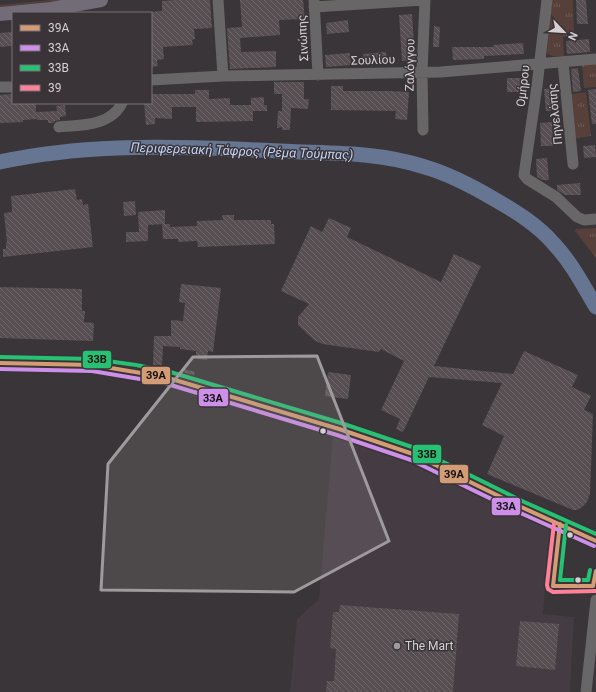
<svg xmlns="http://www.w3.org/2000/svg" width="596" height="692" viewBox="0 0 596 692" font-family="Roboto,sans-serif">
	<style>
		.built { fill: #443b43 }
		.green { fill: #573f3a }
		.park { fill: url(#park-tufts) }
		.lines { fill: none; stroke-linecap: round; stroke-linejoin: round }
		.river { stroke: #667592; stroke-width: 15 }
		.building { fill: url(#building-back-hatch) }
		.minor { stroke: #696668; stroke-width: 11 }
		.major { stroke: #716c77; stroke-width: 14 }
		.bus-1-casing { stroke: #3a3439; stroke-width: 7 }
		.bus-2-casing { stroke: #3a3439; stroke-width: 7 }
		.bus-3-casing { stroke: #3a3439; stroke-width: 7 }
		.bus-4-casing { stroke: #3a3439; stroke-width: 7 }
		.bus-1 { stroke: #d39c74; stroke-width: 4 }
		.bus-2 { stroke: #ce8fe9; stroke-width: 4 }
		.bus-3 { stroke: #26c172; stroke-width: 4 }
		.bus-4 { stroke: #ff8098; stroke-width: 4 }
		.marked { fill: #9e9a9d; fill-opacity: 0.2; stroke: #9e9a9d; stroke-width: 3; stroke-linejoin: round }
		.bus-dot { fill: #d4d0d4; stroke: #3a3439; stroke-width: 1.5 }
		.poi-dot { fill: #9e9a9d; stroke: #3a3439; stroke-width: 1.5 }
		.labels { text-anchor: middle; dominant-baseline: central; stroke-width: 3; stroke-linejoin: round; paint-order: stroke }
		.street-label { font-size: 12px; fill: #d4d0d4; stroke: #3a3439 }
		.poi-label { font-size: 12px; fill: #d4d0d4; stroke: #3a3439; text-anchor: start }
		.water-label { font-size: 13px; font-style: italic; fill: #c1d3f5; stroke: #3a3439 }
		.line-badge { stroke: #3a3439; stroke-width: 1.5 }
		.pale-badge-label { font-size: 11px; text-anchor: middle; font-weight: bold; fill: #111 }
	</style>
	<defs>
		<pattern id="park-tufts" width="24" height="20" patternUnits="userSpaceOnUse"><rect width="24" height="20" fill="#573f3a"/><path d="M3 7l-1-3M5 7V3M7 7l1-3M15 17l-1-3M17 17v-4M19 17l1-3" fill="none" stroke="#6e5a56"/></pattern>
		<pattern id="building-back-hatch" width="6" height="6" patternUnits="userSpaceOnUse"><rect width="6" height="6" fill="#574e52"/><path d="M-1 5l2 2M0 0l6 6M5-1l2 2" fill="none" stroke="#6e666a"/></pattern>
	</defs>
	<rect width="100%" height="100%" fill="#393538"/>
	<!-- built -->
	<path class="built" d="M333 436 412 464 453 481 550 529 543 614 574 617 570 692H290L297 619 319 599Z"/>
	<!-- green -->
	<path class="green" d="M51 0H65L0 7V5Z"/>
	<!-- park -->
	<path class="park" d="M552 0H573L574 35 563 37 564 56H553L548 54 547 52Z
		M596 64V87L584 88 582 65Z
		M586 92 591 136 573 139 568 95Z
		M596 228V258L575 231 576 229Z"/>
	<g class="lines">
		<!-- river -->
		<path class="river" d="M0 162C78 145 157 146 236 149 258 150 280 151 302 152 344 153 385 154 425 167 449 174 472 186 494 199 515 211 538 225 554 244 571 262 583 285 596 307"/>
	</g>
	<!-- building -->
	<path class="building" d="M176 0H210L212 28 194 29 195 39 192 40 193 45 163 47 164 59 157 60 158 66 151 67V12L162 11V1Z
		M240 0H303L305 19 279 20 280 35 240 38 241 52 276 51V67L230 69 227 28 242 27Z
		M576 0H586L588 24H577Z
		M412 14 415 60 402 61 399 15Z
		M348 20 349 32 327 34 326 23Z
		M434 26 440 27 439 47H433Z
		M13 32 12 46 0 47V33Z
		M589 39 590 52 567 54 566 41Z
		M523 43 524 54 484 56V59L453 60 452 47H494L493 45Z
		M386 52 387 63 364 65 363 54Z
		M350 53 351 65 326 67 325 55Z
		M578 68 581 91 573 92 571 69Z
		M507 78H521L522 92H507Z
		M274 82H304V99H309L308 109 291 108 290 130H282V127L277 128 278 111H282V94H274Z
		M331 86H343V91H390L409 92 407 120 395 119 396 111 331 110Z
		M556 88 558 110 546 111 544 89Z
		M596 89V124H592L588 90Z
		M195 90H209V99L230 98V105H251V98L264 97V105H267V111H253V121L196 122V107H172V119L155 118V124L146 125 144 103H151V94H195Z
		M13 94V103H36V112L57 111 56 106 65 105 66 116 60 117V120L55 121 53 123H48V120H37V119L23 120V122L0 123V95Z
		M552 122 553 146H541L540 123Z
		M595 145 596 157 584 158 583 146Z
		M547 158 549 180H542L537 177 536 159Z
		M580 183 581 195H565L557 190V185Z
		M75 189 77 200 82 199 83 205 88 204 93 247 3 257V249H6V243L7 242 4 213 12 212 11 196Z
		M135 201 136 215 124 216 123 202Z
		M165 210V224L148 225V241L126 242V232H139L138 212Z
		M222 215H234V220H271V224H274L275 244 198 247 197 241 178 242V239H163L162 224H170V227L197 226V221L223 220Z
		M329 218 351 228 347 237 441 282 454 254 481 266 434 366 513 374 524 351 578 375 572 387 591 396 584 410 593 414 590 494 587 502 581 508 577 510H573L487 474 504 436 482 425 502 383 429 377 403 432 396 429 400 419 381 410 404 361 381 349 379 352 322 344 314 340 298 325V317L309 304 281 291 311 226 322 232Z
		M181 284 221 288 213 352 208 351 207 360 198 359V355H196V351L180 349V347L163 346 162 365H153L154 336H171V320L183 321 185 303 179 302Z
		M0 287 82 289V311H85L84 322 94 323 93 341 0 338Z
		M185 369 195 372 193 378 183 375Z
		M328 372 351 375 348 399 325 396Z
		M340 605 459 614 453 692H326L327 681H334L336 649 330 648 333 612H339Z
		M520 621 559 624 555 670 516 666Z"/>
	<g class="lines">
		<!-- minor -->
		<path class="minor" d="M218 0 223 76
			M314 0 318 75
			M547 0 537 86 524 175 527 179 556 197 577 217 584 220 596 219
			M314 7 424 0
			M563 62 573 164
			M151 80 223 76 441 72 596 59
			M0 87H13
			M59 127C81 125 111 126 122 103
			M423 130 422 72 425 0
			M0 363H41L93 365 135 371 165 377 339 429 413 454 519 506 596 541
			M586 692 596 600"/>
		<!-- major -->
		<path class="major" d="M0 14 51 9 101 0"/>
		<defs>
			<path id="bus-1" d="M0 363 93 365 165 377 339 429 413 454 519 506 596 541
				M560 524 553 586H593L596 571"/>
			<path id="bus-2" d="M0 369 92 371 164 383 337 435 411 460 516 511 594 546"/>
			<path id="bus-3" d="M0 357 93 359 136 365 167 371 341 423 415 448 522 501 596 534
				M566 525 560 580H588L590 570"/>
			<path id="bus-4" d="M554 523 547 585 548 589 553 592 596 591"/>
		</defs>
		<!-- bus-1 casing -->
		<use href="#bus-1" class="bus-1-casing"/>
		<!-- bus-2 casing -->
		<use href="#bus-2" class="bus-2-casing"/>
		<!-- bus-3 casing -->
		<use href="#bus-3" class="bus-3-casing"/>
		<!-- bus-4 casing -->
		<use href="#bus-4" class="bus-4-casing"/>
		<!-- bus-1 -->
		<use href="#bus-1" class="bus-1"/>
		<!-- bus-2 -->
		<use href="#bus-2" class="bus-2"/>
		<!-- bus-3 -->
		<use href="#bus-3" class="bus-3"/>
		<!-- bus-4 -->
		<use href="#bus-4" class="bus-4"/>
	</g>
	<!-- marked area -->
	<path class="marked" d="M317 356 389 541 294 592 101 590 108 464 193 357Z"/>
	<!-- markers -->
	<g class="bus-dot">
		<circle cx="323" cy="431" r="3.5"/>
		<circle cx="570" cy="535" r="3.5"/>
		<circle cx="578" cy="580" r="3.5"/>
	</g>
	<circle class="poi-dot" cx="397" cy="646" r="4"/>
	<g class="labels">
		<!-- street labels -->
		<g class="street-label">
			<text transform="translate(303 38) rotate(-93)">Σινώπης</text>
			<text transform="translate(373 60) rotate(-2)">Σουλίου</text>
			<text transform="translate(410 65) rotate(-89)">Ζαλόγγου</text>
			<text transform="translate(523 86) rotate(-83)">Ομήρου</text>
			<text transform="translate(555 114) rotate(-96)">Πηνελόπης</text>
		</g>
		<!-- poi labels -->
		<g class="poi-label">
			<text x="405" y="646">The Mart</text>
		</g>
		<!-- water labels -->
		<g class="water-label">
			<text transform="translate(242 151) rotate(2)">Περιφερειακή Τάφρος (Ρέμα Τούμπας)</text>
		</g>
	</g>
	<g class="line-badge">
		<rect x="82" y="350" width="30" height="19" rx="4" fill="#26c172"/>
		<rect x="141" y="366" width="30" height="19" rx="4" fill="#d39c74"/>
		<rect x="198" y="388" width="31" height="19" rx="4" fill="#ce8fe9"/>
		<rect x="412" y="444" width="30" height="20" rx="4" fill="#26c172"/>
		<rect x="439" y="464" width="30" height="20" rx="4" fill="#d39c74"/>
		<rect x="491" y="497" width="30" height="19" rx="4" fill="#ce8fe9"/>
	</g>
	<g class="pale-badge-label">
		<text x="97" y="363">33Β</text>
		<text x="156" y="379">39Α</text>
		<text x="213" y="402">33A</text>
		<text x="427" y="458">33Β</text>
		<text x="454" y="478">39Α</text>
		<text x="506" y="510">33A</text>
	</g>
	<!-- legend -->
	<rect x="12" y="12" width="140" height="92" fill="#3a3439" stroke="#787277"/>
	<rect x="20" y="25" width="20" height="6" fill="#d39c74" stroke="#787277"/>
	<text x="48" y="32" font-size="12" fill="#d4d0d4">39Α</text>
	<rect x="20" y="45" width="20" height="6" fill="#ce8fe9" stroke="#787277"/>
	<text x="48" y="52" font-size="12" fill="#d4d0d4">33A</text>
	<rect x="20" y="65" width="20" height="6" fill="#26c172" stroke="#787277"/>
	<text x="48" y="72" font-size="12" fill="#d4d0d4">33Β</text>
	<rect x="20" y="85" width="20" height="6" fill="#ff8098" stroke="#787277"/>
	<text x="48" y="92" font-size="12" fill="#d4d0d4">39</text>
	<!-- north arrow -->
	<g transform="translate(564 32) rotate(115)" stroke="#3a3439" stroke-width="3" paint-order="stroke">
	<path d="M0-3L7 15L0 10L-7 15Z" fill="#d4d0d4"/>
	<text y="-6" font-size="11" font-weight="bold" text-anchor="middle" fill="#d4d0d4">N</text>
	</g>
</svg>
